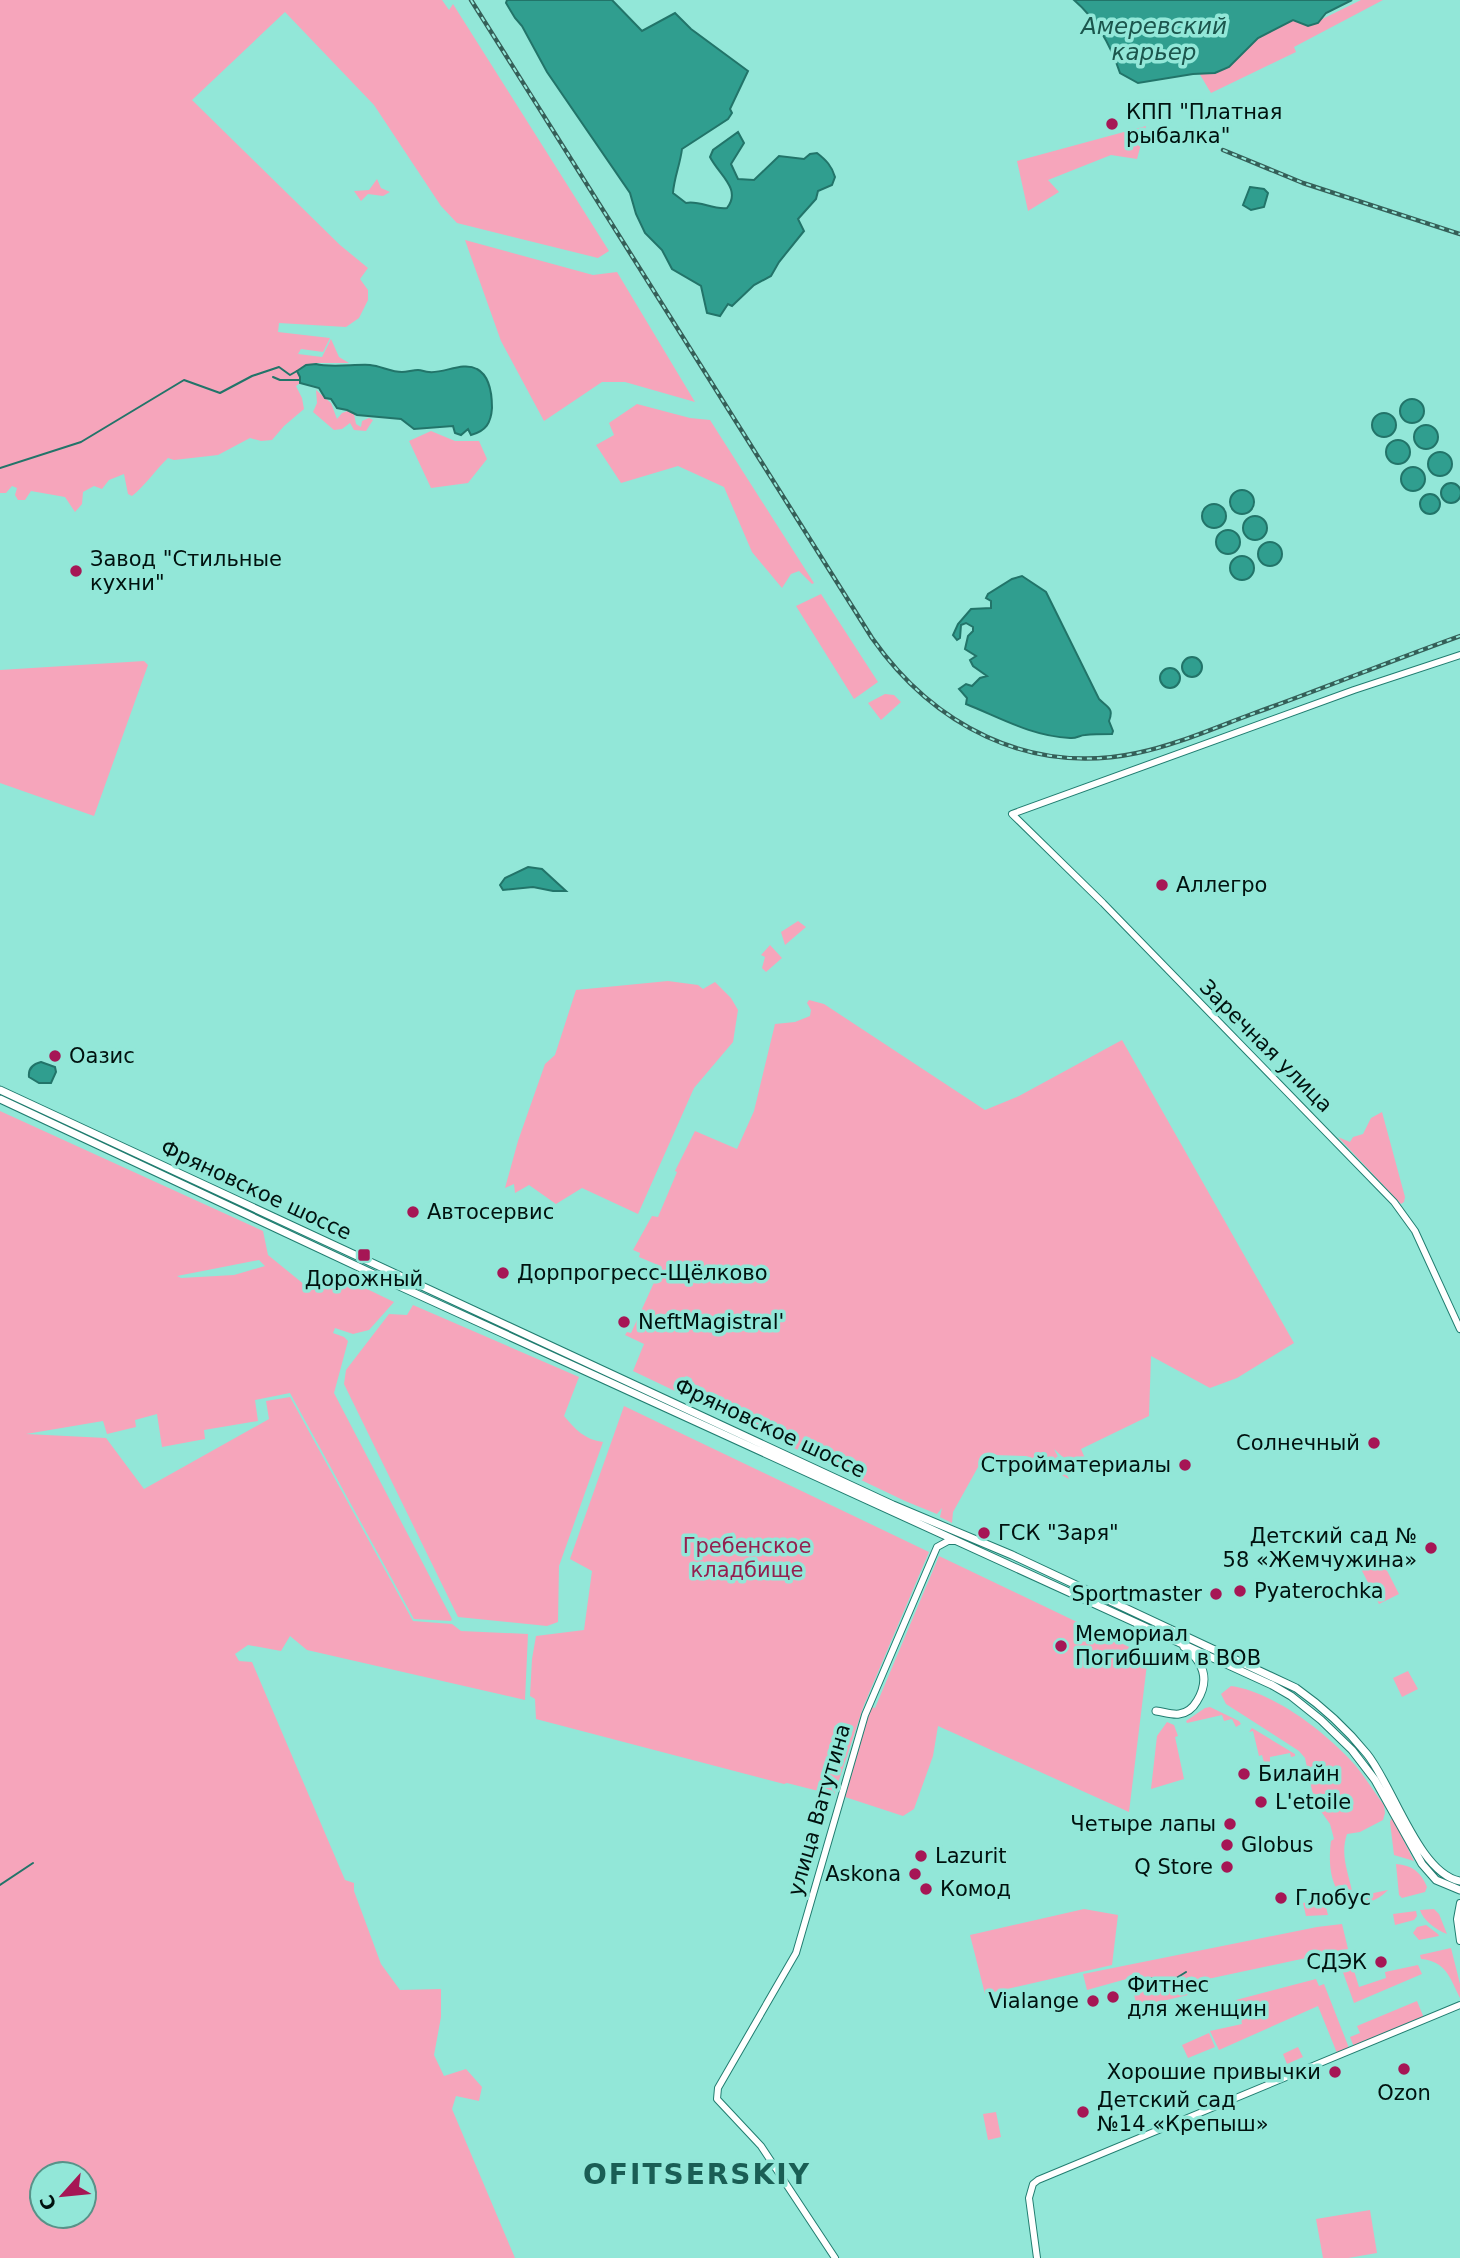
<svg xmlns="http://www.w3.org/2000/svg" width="1460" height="2258" viewBox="0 0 1460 2258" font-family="'DejaVu Sans',sans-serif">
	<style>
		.green { fill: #f6a5bb; fill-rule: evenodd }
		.water { fill: #309e8f; stroke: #227469; stroke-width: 2 }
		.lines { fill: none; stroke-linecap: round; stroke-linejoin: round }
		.stream { stroke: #227469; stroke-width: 2 }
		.secondary-casing { stroke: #217d70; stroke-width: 8 }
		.primary-casing { stroke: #217d70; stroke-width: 9 }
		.secondary { stroke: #fff; stroke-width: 6 }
		.primary { stroke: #fff; stroke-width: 7 }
		.rail-casing { stroke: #355f58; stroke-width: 4.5 }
		.rail { stroke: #92e7d8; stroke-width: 2; stroke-dasharray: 5; stroke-linecap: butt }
		.poi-dot { fill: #a61655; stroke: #92e7d8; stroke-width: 2.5 }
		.labels { text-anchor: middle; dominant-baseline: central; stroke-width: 7; stroke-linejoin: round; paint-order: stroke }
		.poi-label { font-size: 21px; fill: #00120f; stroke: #92e7d8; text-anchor: start }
		.street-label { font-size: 21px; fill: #00120f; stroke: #92e7d8 }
		.park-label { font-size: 21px; fill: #94204f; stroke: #92e7d8 }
		.water-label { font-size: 23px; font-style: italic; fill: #1b564d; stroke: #92e7d8 }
		.district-label { font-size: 28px; font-weight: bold; letter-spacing: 2px; fill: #1a5e55; stroke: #92e7d8 }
	</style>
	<rect width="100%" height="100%" fill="#92e7d8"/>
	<!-- green -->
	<path class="green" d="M0 0H442L449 10 453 4 609 251 598 258 457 223 441 206 374 105 285 12 192 100 340 245 368 268 360 279 368 290V300L359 318 346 327 279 323 278 332 330 338 323 352 301 349 298 354 322 357 331 339 339 357 349 363H315L299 370 300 383 296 386 302 398 304 409 284 426 272 440 261 441 250 438 218 455 174 460 168 458C155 470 146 485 132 496L128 494 124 474 109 480 102 489 94 486 83 492 82 504 75 512 65 497 31 491 25 500H18L15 495 17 488 12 486 6 493H0Z
		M1361 0H1383L1294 47 1296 52 1211 93 1199 73C1240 69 1231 57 1259 38 1269 30 1282 26 1293 20L1308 26Z
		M1146 126 1137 159 1111 155 1048 180 1059 192 1028 211 1017 161Z
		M377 179 381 188 390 192 383 196 368 194 361 201 354 191 369 190Z
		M465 240 593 275 617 272 695 402 625 382H602L544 421 501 341Z
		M316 390 331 403 337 419 342 413 353 409 356 424 361 427 362 421 369 418 373 420 366 431 354 430 350 423 342 429 334 430 313 412 317 403Z
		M637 404 690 418 710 420 814 583 812 584 799 571 791 574 782 588 752 552 724 487 678 466 621 483 596 445 614 435 609 423Z
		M431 431 455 441H479L487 459 468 483 431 488 409 441Z
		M821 594 878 682 854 699 796 606Z
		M144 661 148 665 94 816 0 783V670Z
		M885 694 894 695 901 702 881 720 868 703Z
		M798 921 806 927 785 945 781 932Z
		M770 945 782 958 766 972 762 968 765 957 761 955Z
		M668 981 698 985 703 989 715 982 731 998 738 1010 733 1042 694 1088 638 1214 582 1188 556 1204 529 1185 515 1193 514 1184 505 1188 518 1141 545 1064 555 1055 576 990Z
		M809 1000 824 1004 985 1110 1019 1096 1122 1040 1294 1343 1237 1378 1210 1388 1151 1356 1149 1416 1081 1449 1090 1470 1065 1459 1054 1449 1069 1479 1026 1456 993 1455 982 1460 953 1512 952 1523 940 1517 942 1508 937 1514 905 1501 633 1371 644 1344 625 1335 627 1332 631 1333 657 1276 662 1273 654 1270 658 1265 639 1257 640 1253 633 1250 652 1216 658 1217 677 1172 675 1171 695 1131 737 1149 754 1111 775 1024 795 1022 810 1016 811 1010 807 1003Z
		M0 1111 263 1231 268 1255 311 1290 310 1291 340 1276 394 1302 369 1330 353 1334 335 1328 333 1333 344 1337 348 1341 334 1393 452 1619 451 1621 414 1619 290 1393 255 1400 258 1421 204 1430 205 1439 162 1447 157 1414 135 1420 136 1427 107 1434 103 1421 26 1434 106 1438 144 1489 269 1419 266 1401 290 1397 413 1621 452 1624 461 1631 528 1634 525 1700 307 1650 290 1636 281 1651 248 1645 235 1654 239 1661 252 1662 345 1880 354 1883V1891L381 1964 400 1990 441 1989V2017L434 2055 444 2076 466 2069 482 2087 479 2101 456 2096 452 2109 515 2258H0ZM259 1260 265 1266 234 1275 181 1278 177 1276ZM42 2174H84V2216H42Z
		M1382 1112 1405 1197 1404 1202 1401 1204 1338 1137 1350 1142 1353 1137 1363 1134 1371 1118Z
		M413 1305 579 1377 564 1416C575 1429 585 1440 603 1442L559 1566 558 1622 547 1626 458 1617 344 1384 346 1370 389 1314 407 1315Z
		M624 1406 929 1552 864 1705 834 1795 787 1783 784 1784 536 1719 535 1699 530 1696 532 1659 536 1636 584 1630 592 1571 570 1559Z
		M1377 1551 1399 1594 1379 1604 1357 1561Z
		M939 1556 1148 1656 1129 1812 938 1726 933 1756 914 1809 903 1816 845 1797 871 1707 875 1708Z
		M1408 1671 1418 1689 1402 1697 1393 1678Z
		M1231 1686C1274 1692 1327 1733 1355 1765 1365 1777 1374 1792 1384 1805L1385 1813 1383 1820 1360 1832 1347 1834C1340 1855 1348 1871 1352 1891L1359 1896 1388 1890C1380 1898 1370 1904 1359 1903 1329 1900 1328 1863 1331 1841L1334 1839 1330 1824 1315 1803 1317 1800 1326 1798 1325 1794 1313 1795 1305 1758 1299 1751 1226 1704 1221 1694Z
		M1210 1707 1239 1721 1241 1724 1236 1727 1232 1719 1224 1721 1222 1715 1187 1723 1186 1721 1205 1708Z
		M1167 1722 1174 1725 1178 1736 1175 1737 1184 1779 1151 1789 1157 1736Z
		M1252 1728 1295 1754V1756L1291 1757 1290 1753 1270 1757V1762L1265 1766 1262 1755 1259 1756 1253 1731 1249 1732Z
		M1392 1817 1414 1861 1394 1855 1390 1822Z
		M1396 1864C1412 1865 1421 1872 1427 1887L1425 1892 1402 1898 1399 1895Z
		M1324 1899 1328 1915 1306 1916 1303 1903Z
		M1084 1909 1118 1915 1112 1965 985 1994 970 1935Z
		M1434 1909 1439 1914 1447 1934C1436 1930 1423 1920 1420 1910Z
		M1416 1911 1417 1916 1414 1920 1395 1925 1393 1914Z
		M1342 1924 1348 1949 1203 1980 1205 1991 1137 2007 1130 1978 1087 1990 1083 1974 1317 1927Z
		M1426 1925 1438 1934 1439 1936 1419 1940 1413 1933 1417 1927Z
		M1451 1948 1460 1984V1998C1450 1978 1446 1961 1421 1959L1420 1955Z
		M1351 1961 1359 1987 1386 1978 1385 1972 1418 1965 1422 1974 1354 2003 1340 1964Z
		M1316 1979 1319 1986 1324 1984 1349 2048 1337 2053 1318 2006 1219 2050 1210 2031 1242 2024 1236 2000Z
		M1417 2001 1424 2018 1354 2047 1350 2037 1360 2033 1357 2026Z
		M1209 2033 1215 2047 1188 2058 1182 2045Z
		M1298 2047 1303 2057 1287 2064 1283 2054Z
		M996 2112 1001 2137 988 2140 983 2114Z
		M1370 2210 1377 2253 1348 2258H1323L1316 2219Z"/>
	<!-- water -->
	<path class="water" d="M507 0H612L642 31 675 13 691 29 748 71 730 109 732 113 728 119 682 149C680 165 674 178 673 193L686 203C699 200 713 210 727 208 742 189 719 175 710 157L713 150 738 132 744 143 731 164 738 179 754 180 779 156 804 159 810 154 817 153C826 160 832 166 835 177L832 185 818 191 816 199 798 219 804 231 779 262 771 276 754 285 732 306 728 304 720 316 707 313 701 286 672 269 662 250 645 233 636 214 630 193 547 72 522 26 515 18 506 3Z
		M1074 0H1352L1326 13 1318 23 1308 26 1293 20 1258 38 1229 67 1215 73 1193 74 1138 83 1120 73C1111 46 1096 19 1074 0Z
		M1250 187 1264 189 1268 193 1264 207 1251 210 1243 205Z
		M316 364C329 368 356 364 370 365 381 366 391 372 402 372 407 372 413 370 418 370 422 370 425 372 429 372 443 374 463 361 477 369 490 376 492 394 492 408 491 423 486 431 471 435L468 429 461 435 455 433 453 426 414 429 401 419 357 415 347 410 337 408 331 399 325 398 319 388 300 383V377L297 371 306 365Z
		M1400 411a12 12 0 1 1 24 0a12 12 0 1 1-24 0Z
		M1372 425a12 12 0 1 1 24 0a12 12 0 1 1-24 0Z
		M1414 437a12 12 0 1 1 24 0a12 12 0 1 1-24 0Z
		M1386 452a12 12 0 1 1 24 0a12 12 0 1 1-24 0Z
		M1428 464a12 12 0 1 1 24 0a12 12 0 1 1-24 0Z
		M1401 479a12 12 0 1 1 24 0a12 12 0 1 1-24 0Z
		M1441 493a10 10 0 1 1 20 0a10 10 0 1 1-20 0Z
		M1230 502a12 12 0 1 1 24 0a12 12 0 1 1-24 0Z
		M1420 504a10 10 0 1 1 20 0a10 10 0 1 1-20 0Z
		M1202 516a12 12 0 1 1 24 0a12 12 0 1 1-24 0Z
		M1243 528a12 12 0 1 1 24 0a12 12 0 1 1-24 0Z
		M1216 542a12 12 0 1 1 24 0a12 12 0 1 1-24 0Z
		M1258 554a12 12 0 1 1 24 0a12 12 0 1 1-24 0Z
		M1230 568a12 12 0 1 1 24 0a12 12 0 1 1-24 0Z
		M1022 576 1046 592 1099 699C1108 708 1114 708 1109 721L1113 731 1112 734C1102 734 1094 734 1085 735 1080 735 1076 739 1070 738 1031 736 1001 718 966 704L967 698 959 689 966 684 972 686 980 678 987 676 973 666 970 660 976 656 965 649 968 636 973 631V627L966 623 961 625 960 638 957 640 953 635 958 624 971 609 991 608V601L986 598 988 594 1012 579Z
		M1182 667a10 10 0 1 1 20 0a10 10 0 1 1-20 0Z
		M1160 678a10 10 0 1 1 20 0a10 10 0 1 1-20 0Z
		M528 867 542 869 566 891H553L533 887 503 890 500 885 505 878Z
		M41 1062 55 1067 56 1072 51 1083H39L29 1077C28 1069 33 1064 41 1062Z"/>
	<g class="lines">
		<!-- stream -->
		<path class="stream" d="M273 377 280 380H300
			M0 468 81 442 184 380 220 393 252 376 279 367 290 375 297 371
			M0 1885 33 1863
			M1139 1984 1149 1978 1170 1982 1186 1972"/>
		<defs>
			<path id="secondary" d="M1460 655 1354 690 1012 814 1103 903 1394 1202 1415 1231 1460 1329
				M1460 1903 1457 1919 1460 1941
				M835 2258 761 2146 717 2099 718 2088 796 1953 865 1715 937 1547 948 1541H956
				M1037 2258 1029 2198 1033 2184 1038 2180 1460 2005"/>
			<path id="primary" d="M0 1090 893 1505 1012 1555 1296 1688C1323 1707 1346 1728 1367 1754 1393 1786 1419 1874 1460 1881
				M0 1099 397 1285 1272 1685 1291 1696 1321 1720 1352 1750 1375 1780 1422 1864 1436 1880 1460 1890
				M1156 1711C1164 1712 1172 1715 1179 1714 1187 1713 1193 1708 1197 1701 1210 1680 1204 1662 1184 1647"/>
		</defs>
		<!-- secondary casing -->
		<use href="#secondary" class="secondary-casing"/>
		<!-- primary casing -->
		<use href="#primary" class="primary-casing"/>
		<!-- secondary -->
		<use href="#secondary" class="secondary"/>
		<!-- primary -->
		<use href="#primary" class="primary"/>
		<defs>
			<path id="rail" d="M471 0 872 638C933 725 1029 776 1137 753 1176 745 1214 728 1252 714 1322 689 1390 661 1460 636
				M1223 150 1303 183 1460 234"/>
		</defs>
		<!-- rail casing -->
		<use href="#rail" class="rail-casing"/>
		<!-- rail -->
		<use href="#rail" class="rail"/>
	</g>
	<!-- markers -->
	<g class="poi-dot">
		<circle cx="1112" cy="124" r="7"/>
		<circle cx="76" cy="571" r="7"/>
		<circle cx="1162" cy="885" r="7"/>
		<circle cx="55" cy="1056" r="7"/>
		<circle cx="413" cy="1212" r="7"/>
		<rect x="357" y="1248" width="14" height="14" rx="3.5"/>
		<circle cx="503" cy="1273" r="7"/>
		<circle cx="624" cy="1322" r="7"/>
		<circle cx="1374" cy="1443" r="7"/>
		<circle cx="1185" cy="1465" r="7"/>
		<circle cx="984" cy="1533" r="7"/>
		<circle cx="1431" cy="1548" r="7"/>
		<circle cx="1240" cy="1591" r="7"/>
		<circle cx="1216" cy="1594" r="7"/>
		<circle cx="1061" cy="1646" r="7"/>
		<circle cx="1244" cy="1774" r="7"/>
		<circle cx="1261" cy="1802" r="7"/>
		<circle cx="1230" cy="1824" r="7"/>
		<circle cx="1227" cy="1845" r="7"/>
		<circle cx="921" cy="1856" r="7"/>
		<circle cx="1227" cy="1867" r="7"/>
		<circle cx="915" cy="1874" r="7"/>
		<circle cx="926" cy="1889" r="7"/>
		<circle cx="1281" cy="1898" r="7"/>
		<circle cx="1381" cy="1962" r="7"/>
		<circle cx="1113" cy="1997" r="7"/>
		<circle cx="1093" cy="2001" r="7"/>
		<circle cx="1404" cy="2069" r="7"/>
		<circle cx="1335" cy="2072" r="7"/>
		<circle cx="1083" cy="2112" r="7"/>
	</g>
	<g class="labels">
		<!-- poi labels -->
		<g class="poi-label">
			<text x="1126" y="112">КПП "Платная<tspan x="1126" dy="24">рыбалка"</tspan></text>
			<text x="90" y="559">Завод "Стильные<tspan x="90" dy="24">кухни"</tspan></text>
			<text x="1176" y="885">Аллегро</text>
			<text x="69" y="1056">Оазис</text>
			<text x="427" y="1212">Автосервис</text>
			<text x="517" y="1273">Дорпрогресс-Щёлково</text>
			<text x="364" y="1279" text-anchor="middle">Дорожный</text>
			<text x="638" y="1322">NeftMagistral'</text>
			<text x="1360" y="1443" text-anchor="end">Солнечный</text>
			<text x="1171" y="1465" text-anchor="end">Стройматериалы</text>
			<text x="998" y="1533">ГСК "Заря"</text>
			<text x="1417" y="1536" text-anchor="end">Детский сад №<tspan x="1417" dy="24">58 «Жемчужина»</tspan></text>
			<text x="1254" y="1591">Pyaterochka</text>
			<text x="1202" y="1594" text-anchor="end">Sportmaster</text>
			<text x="1075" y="1634">Мемориал<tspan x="1075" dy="24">Погибшим в ВОВ</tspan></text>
			<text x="1258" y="1774">Билайн</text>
			<text x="1275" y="1802">L'etoile</text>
			<text x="1216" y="1824" text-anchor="end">Четыре лапы</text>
			<text x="1241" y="1845">Globus</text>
			<text x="935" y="1856">Lazurit</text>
			<text x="1213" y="1867" text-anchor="end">Q Store</text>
			<text x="901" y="1874" text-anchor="end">Askona</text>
			<text x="940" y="1889">Комод</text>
			<text x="1295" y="1898">Глобус</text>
			<text x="1367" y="1962" text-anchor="end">СДЭК</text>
			<text x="1127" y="1985">Фитнес<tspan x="1127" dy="24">для женщин</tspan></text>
			<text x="1079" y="2001" text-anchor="end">Vialange</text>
			<text x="1321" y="2072" text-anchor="end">Хорошие привычки</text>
			<text x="1404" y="2093" text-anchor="middle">Ozon</text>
			<text x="1097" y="2100">Детский сад<tspan x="1097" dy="24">№14 «Крепыш»</tspan></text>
		</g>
		<!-- street labels -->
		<g class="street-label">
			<text transform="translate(1266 1046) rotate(45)">Заречная улица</text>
			<text transform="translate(256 1190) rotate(25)">Фряновское шоссе</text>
			<text transform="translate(770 1428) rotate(25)">Фряновское шоссе</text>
			<text transform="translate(819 1810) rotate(-74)">улица Ватутина</text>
		</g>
		<!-- park labels -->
		<g class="park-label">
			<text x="747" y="1546">Гребенское<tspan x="747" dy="24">кладбище</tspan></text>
		</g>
		<!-- water labels -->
		<g class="water-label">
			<text x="1154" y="26">Амеревский<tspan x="1154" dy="26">карьер</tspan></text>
		</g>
		<!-- district labels -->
		<g class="district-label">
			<text x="697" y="2174">OFITSERSKIY</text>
		</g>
	</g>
	<!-- north arrow -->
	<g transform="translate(63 2195) rotate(243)"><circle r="33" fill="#92e7d8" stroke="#589288" stroke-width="2"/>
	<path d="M0-5L12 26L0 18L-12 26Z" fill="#a61655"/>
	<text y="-10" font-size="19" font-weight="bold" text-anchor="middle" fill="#00120f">С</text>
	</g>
</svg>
